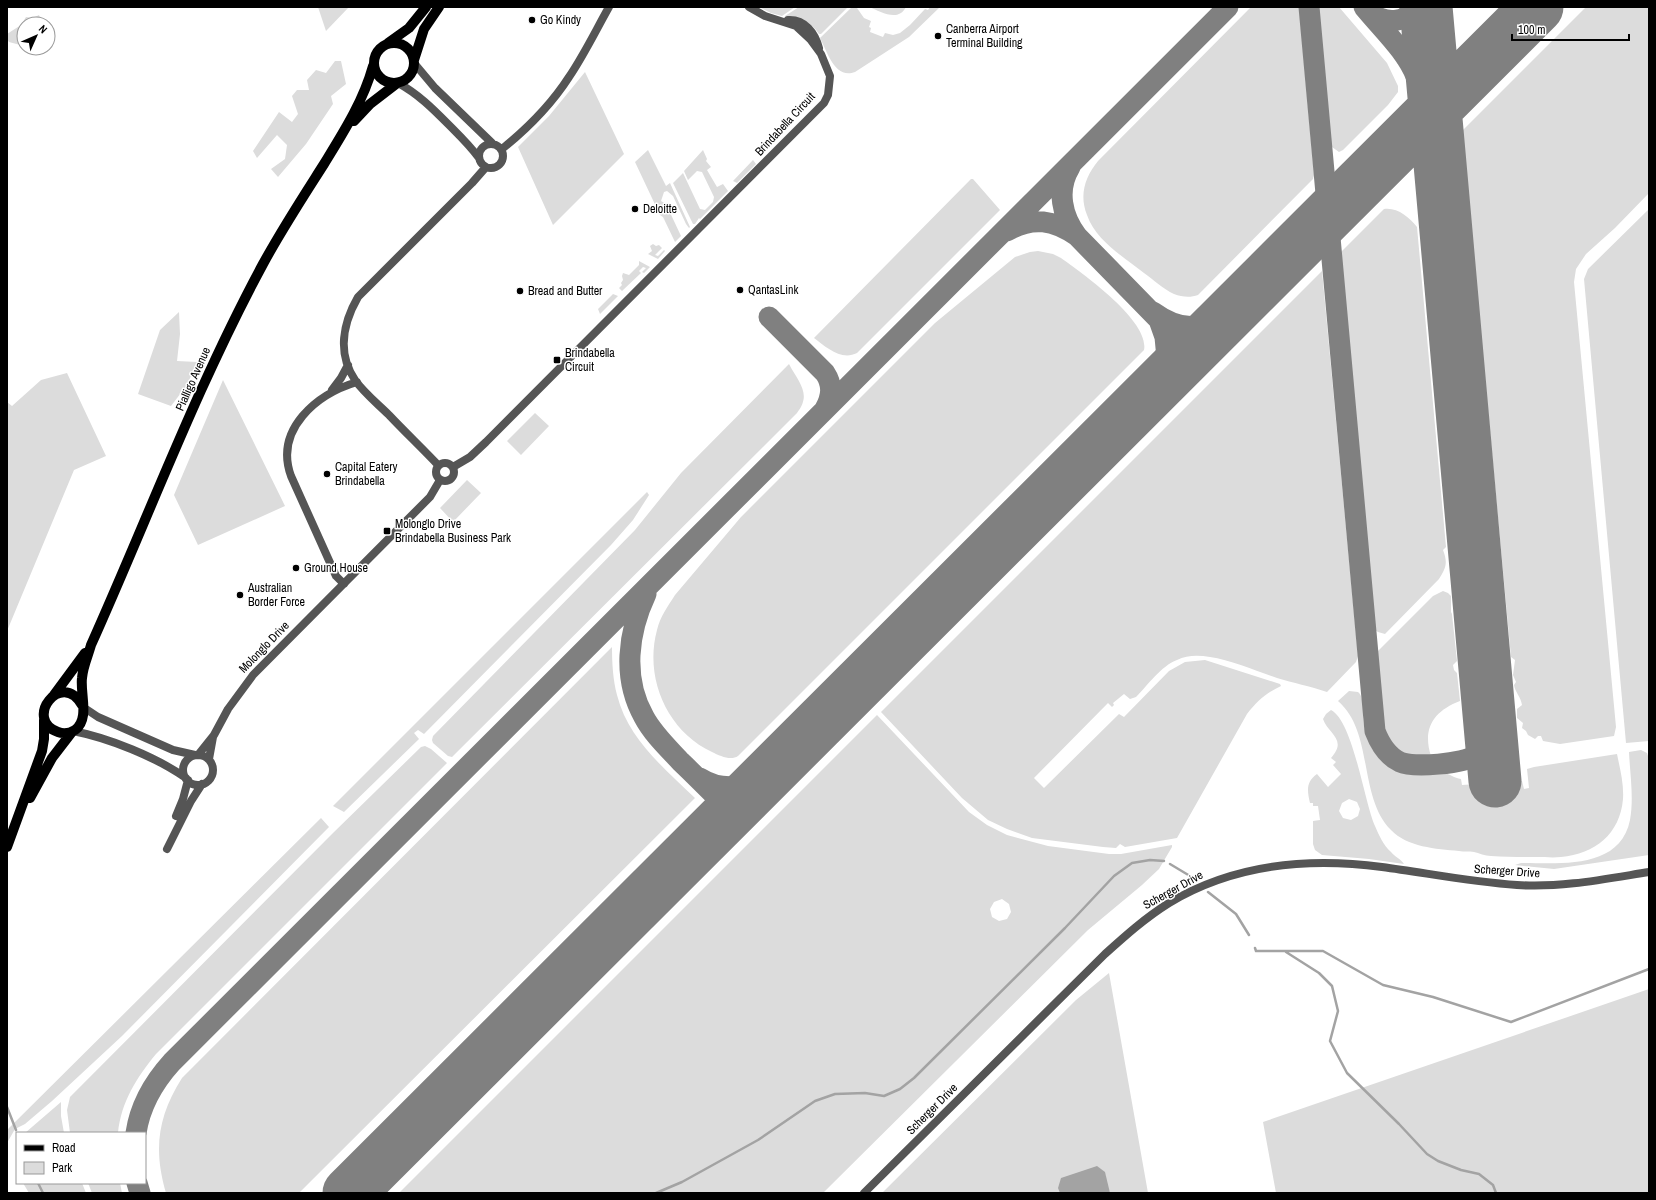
<svg xmlns="http://www.w3.org/2000/svg" width="1656" height="1200" viewBox="0 0 1656 1200" font-family="'Archivo Narrow',sans-serif">
	<style>
		.green { fill: #dcdcdc; fill-rule: evenodd }
		.water { fill: #a3a3a3 }
		.lines { fill: none; stroke-linecap: round; stroke-linejoin: round }
		.stream { stroke: #a3a3a3; stroke-width: 2.5 }
		.taxiway { stroke: #808080; stroke-width: 21 }
		.runway { stroke: #808080; stroke-width: 53 }
		.street { stroke: #555; stroke-width: 8 }
		.primary { stroke: #000; stroke-width: 10 }
		.poi-dot { fill: #000; stroke: #fff; stroke-width: 1.5 }
		.labels { text-anchor: middle; dominant-baseline: central; stroke-width: 3; stroke-linejoin: round; paint-order: stroke }
		.poi-label { font-size: 12px; fill: #000; stroke: #fff; text-anchor: start }
		.street-label { font-size: 12px; fill: #000; stroke: #fff }
	</style>
	<rect width="100%" height="100%" fill="#fff"/>
	<!-- green -->
	<path class="green" d="M318 7H349L326 31Z
		M759 7H795L782 16 771 13Z
		M799 7H848L821 34H819C811 22 800 17 785 16Z
		M852 7 857 8 864 18 871 21 869 27 871 28 870 32 883 37 885 33 893 35 900 33 910 25 925 9 928 10 930 7H940L909 37 855 72C835 80 827 51 820 38Z
		M869 7H906C898 23 880 11 869 7Z
		M1251 7H1299L1314 175 1313 179 1198 295C1190 298 1182 297 1174 294 1163 289 1154 280 1144 273 1124 257 1096 241 1087 215 1079 195 1085 177 1098 161Z
		M1316 7H1339L1387 63 1398 86V92L1388 105 1343 150 1339 152 1332 147 1328 142Z
		M1586 7H1649V193L1615 228 1586 254 1576 269 1574 282 1616 727 1614 736 1560 744 1543 741 1541 736H1538L1535 739 1528 735 1526 731 1522 728 1523 723 1517 718V709L1522 705C1521 697 1515 692 1514 685L1516 682 1513 675 1515 660 1511 657 1462 131Z
		M39 15 42 24H24V46L9 42 7 39V34L21 25 26 17 33 18Z
		M335 61H341L346 84 331 96 333 104 306 144 278 177 271 169 285 159 287 145 277 135 257 158 253 151 279 112 292 122 298 114 292 96 297 90H309L307 80 316 70 326 73Z
		M585 72 624 154 553 225 518 147 549 116Z
		M648 150 666 186 670 183 690 227 689 228 686 224 673 196 667 191 664 192 661 201 666 204 681 236 675 242 663 217 660 215 635 162Z
		M703 150 707 159 706 161 711 167 707 170 717 187 723 184 728 191 700 219 699 218 695 224H693L673 183 683 173 700 209 705 210 713 202 714 197 702 172 697 171 688 180 684 171Z
		M753 160 756 164 737 183 733 181Z
		M971 179H973L1000 210 857 353C841 361 826 347 814 338Z
		M1384 209C1397 207 1409 217 1417 227L1446 547 1443 550C1448 563 1446 568 1439 579L1385 634 1378 632 1372 628 1350 383 1352 382V378H1349L1338 255Z
		M1649 209V741L1626 743 1584 279 1588 269Z
		M653 244 656 246 659 245 662 248 655 255 658 256 664 250 665 251 658 259 648 254 652 251 650 246Z
		M1038 251 1053 254 1061 258C1082 273 1150 321 1144 350L738 756C731 761 720 756 712 752 667 731 644 678 657 630 660 617 668 606 675 595L741 517 935 323 1015 257 1030 252Z
		M639 261 650 267 644 273 642 272 646 268 643 267 639 271 641 273 622 291 619 288 622 285 621 283 623 280 622 276 623 273 629 275 639 265Z
		M1322 271 1358 656 1356 662 1327 692C1310 686 1293 683 1277 678 1256 671 1231 660 1210 657 1198 655 1187 655 1177 660 1161 666 1148 685 1136 697L1130 699 1124 694 1113 703 1114 705 1112 707 1108 703 1034 778 1044 788 1119 714 1124 717 1169 671 1185 662 1205 660 1280 684 1281 686C1266 693 1257 701 1247 714L1177 838 1125 847 1120 844 1116 848 1103 847 1032 838 1007 829 988 820 962 798 881 712Z
		M613 294 618 296 600 314 598 309Z
		M179 312 180 334 177 361 197 362 187 385 171 406 138 394 160 330Z
		M789 364C799 383 812 394 797 413L452 757 448 756 433 743 432 740 433 736 635 530 681 473Z
		M67 373 106 456 74 470 7 631V402L12 406 41 380Z
		M223 380 285 506 198 545 174 495Z
		M535 413 549 426 521 455 507 441Z
		M467 480 481 493 453 522 440 508Z
		M647 492 649 495 633 520 611 545 424 734 418 730 414 733 419 739 344 812 333 806Z
		M1443 591 1448 593 1451 596V612L1452 614 1457 661 1453 665 1454 670 1457 673 1460 701C1434 711 1422 728 1431 756L1421 758 1403 756 1392 749 1385 740 1381 727 1374 655 1433 596Z
		M612 647C612 663 613 680 617 695 628 739 664 768 695 798L299 1193H166C153 1149 158 1116 182 1078Z
		M1349 691 1358 692C1364 697 1363 710 1363 718 1366 749 1385 776 1419 775 1427 774 1436 771 1444 773 1450 774 1454 778 1461 779L1462 785 1522 781 1524 789 1529 788 1527 769 1534 767 1617 754C1620 769 1624 784 1623 799 1620 834 1595 854 1561 857 1553 858 1544 857 1537 857 1521 857 1506 857 1491 856 1485 856 1479 853 1474 852 1469 851 1464 852 1459 851 1436 849 1407 847 1391 830 1358 797 1374 732 1338 701Z
		M1331 710C1353 721 1364 801 1375 826 1379 835 1383 845 1391 852 1395 857 1401 859 1404 864L1369 859 1322 855 1315 850 1313 844V821L1320 820 1318 806H1313V803H1310C1307 790 1306 782 1317 774L1328 787 1341 774 1333 765 1336 762 1331 758C1348 739 1328 734 1323 719L1326 714ZM1349 799 1357 802 1360 809 1358 816 1351 820 1343 818 1339 811 1342 803Z
		M877 715 969 812 987 825 1007 835 1048 846 1109 854H1121L1172 845V847L1159 869 1142 885 1088 930 823 1193H399ZM1002 899 1009 904 1011 912 1007 919 999 921 992 917 990 909 994 902Z
		M425 746 431 749 447 763 156 1054C137 1077 121 1102 118 1133H70L67 1110 70 1097 333 833 421 747Z
		M1641 750 1647 753 1649 759V855L1554 869 1515 865 1521 863C1559 863 1620 870 1630 820 1634 798 1630 774 1629 752Z
		M321 818 329 827 122 1036 52 1101 25 1124 15 1129 7 1143V1130Z
		M1109 973 1148 1193H882L1076 1000Z
		M1649 989V1193H1276L1263 1122Z
		M61 1102V1116L64 1133H25Z
		M23 1183H82L86 1193H29Z
		M88 1183H120L122 1193H92Z"/>
	<!-- water -->
	<path class="water" d="M1097 1166 1105 1172 1110 1193H1060L1058 1188 1061 1178Z"/>
	<g class="lines">
		<!-- stream -->
		<path class="stream" d="M1170 864 1195 879
			M1208 892 1236 914 1249 935
			M1255 948 1256 951H1323L1383 985 1433 997 1511 1022 1649 969
			M1286 952 1319 973 1332 986 1338 1011 1330 1041 1347 1073 1399 1124 1427 1154 1438 1161 1461 1170 1479 1174 1493 1185 1496 1193
			M7 1107 16 1130
			M38 1183 43 1193
			M656 1193 682 1182 758 1140 815 1101 835 1094 865 1093 884 1096 900 1089 914 1078 1065 928 1114 876 1132 863 1150 860 1164 861"/>
		<!-- taxiway -->
		<path class="taxiway" d="M1309 7 1375 731C1380 744 1387 756 1400 762 1413 768 1464 764 1476 755 1484 749 1487 741 1490 732
			M1364 7C1397 47 1445 84 1405 138
			M1369 12C1385 24 1405 24 1417 7
			M1406 58C1432 77 1454 76 1482 62
			M1070 167C1056 190 1062 216 1077 236L1159 320 1165 337 1167 358 1163 374 1158 385
			M1007 231C1033 216 1054 220 1077 236
			M1311 232 1320 219 1326 201
			M1153 312C1182 333 1203 330 1232 311
			M769 317 825 373C833 385 832 396 825 409
			M646 594C628 632 622 678 644 717 653 734 668 748 681 762 698 778 714 795 731 811
			M700 778C722 792 749 788 770 773
			M136 1133C140 1106 153 1083 172 1062L1228 7
			M137 1183 140 1193"/>
		<!-- runway -->
		<path class="runway" d="M1426 7 1495 781
			M349 1193 1537 7"/>
		<!-- street -->
		<path class="street" d="M788 20C805 19 815 33 819 48
			M414 63 435 88 492 143
			M398 83C420 95 435 111 452 128 462 138 471 147 479 158
			M479 156a12 12 0 1 1 24 0a12 12 0 1 1-24 0Z
			M502 149C528 128 551 105 569 77 584 55 596 30 609 7
			M332 390 341 378 348 365
			M436 472a9 9 0 1 1 18 0a9 9 0 1 1-18 0Z
			M438 465C422 448 405 432 389 415 378 404 364 393 355 380 337 353 343 323 358 297L472 183 486 167
			M453 467 470 457 486 442 824 103 828 95 830 76 821 54 810 39 796 26 765 16 749 7
			M344 584 336 576 291 476C274 429 317 394 357 382
			M83 707 98 717 173 750 195 755
			M73 731C109 738 156 757 186 778
			M198 755 214 735 228 709 253 675 430 497 440 480
			M183 770a15 15 0 1 1 30 0a15 15 0 1 1-30 0Z
			M209 759 213 737
			M176 816 183 799 188 780
			M167 849 191 801 202 784
			M864 1193 1105 954C1125 936 1145 918 1169 903 1234 864 1307 857 1382 867 1427 873 1471 882 1517 885 1561 888 1605 879 1649 872"/>
		<!-- primary -->
		<path class="primary" d="M374 63a20 20 0 1 1 40 0a20 20 0 1 1-40 0Z
			M388 43 409 28 426 7
			M414 60 424 29 439 7
			M354 121 370 104 396 84
			M54 695 85 653
			M82 705C61 669 23 720 58 732 63 734 70 733 75 730 90 719 80 694 82 678 83 666 88 656 91 645 148 518 197 386 263 264 282 229 303 197 324 164 343 133 363 102 373 66
			M30 798 52 758 72 732
			M7 847 42 751 44 739V720"/>
	</g>
	<!-- markers -->
	<g class="poi-dot">
		<circle cx="532" cy="20" r="4"/>
		<circle cx="938" cy="36" r="4"/>
		<circle cx="635" cy="209" r="4"/>
		<circle cx="740" cy="290" r="4"/>
		<circle cx="520" cy="291" r="4"/>
		<rect x="553" y="356" width="8" height="8" rx="2"/>
		<circle cx="327" cy="474" r="4"/>
		<rect x="383" y="527" width="8" height="8" rx="2"/>
		<circle cx="296" cy="568" r="4"/>
		<circle cx="240" cy="595" r="4"/>
	</g>
	<g class="labels">
		<!-- poi labels -->
		<g class="poi-label">
			<text x="540" y="20">Go Kindy</text>
			<text x="946" y="29">Canberra Airport<tspan x="946" dy="14">Terminal Building</tspan></text>
			<text x="643" y="209">Deloitte</text>
			<text x="748" y="290">QantasLink</text>
			<text x="528" y="291">Bread and Butter</text>
			<text x="565" y="353">Brindabella<tspan x="565" dy="14">Circuit</tspan></text>
			<text x="335" y="467">Capital Eatery<tspan x="335" dy="14">Brindabella</tspan></text>
			<text x="395" y="524">Molonglo Drive<tspan x="395" dy="14">Brindabella Business Park</tspan></text>
			<text x="304" y="568">Ground House</text>
			<text x="248" y="588">Australian<tspan x="248" dy="14">Border Force</tspan></text>
		</g>
		<!-- street labels -->
		<g class="street-label">
			<text transform="translate(785 124) rotate(-47)">Brindabella Circuit</text>
			<text transform="translate(193 379) rotate(-66)">Pialligo Avenue</text>
			<text transform="translate(264 647) rotate(-46)">Molonglo Drive</text>
			<text transform="translate(1507 871) rotate(4)">Scherger Drive</text>
			<text transform="translate(1173 890) rotate(-29)">Scherger Drive</text>
			<text transform="translate(932 1109) rotate(-45)">Scherger Drive</text>
		</g>
	</g>
	<!-- border -->
	<rect width="1656" height="1200" fill="none" stroke="#000000" stroke-width="16"/>
	<!-- legend -->
	<rect x="16" y="1132" width="130" height="52" fill="#ffffff" stroke="#999999"/>
	<rect x="24" y="1145" width="20" height="6" fill="#000000" stroke="#999999"/>
	<text x="52" y="1152" font-size="12" fill="#000000">Road</text>
	<rect x="24" y="1162" width="20" height="12" fill="#dcdcdc" stroke="#999999"/>
	<text x="52" y="1172" font-size="12" fill="#000000">Park</text>
	<!-- north arrow -->
	<g transform="translate(36 36) rotate(45)"><circle r="19" fill="#ffffff" stroke="#999999"/>
	<path d="M0-3L7 15L0 10L-7 15Z" fill="#000000"/>
	<text y="-6" font-size="11" font-weight="bold" text-anchor="middle" fill="#000000">N</text>
	</g>
	<!-- scale -->
	<path d="M1512 34v6h117v-6" fill="none" stroke="#000000" stroke-width="2"/>
	<text x="1518" y="34" font-size="12" fill="#000000" stroke="#ffffff" stroke-width="3" paint-order="stroke">100 m</text>
</svg>
